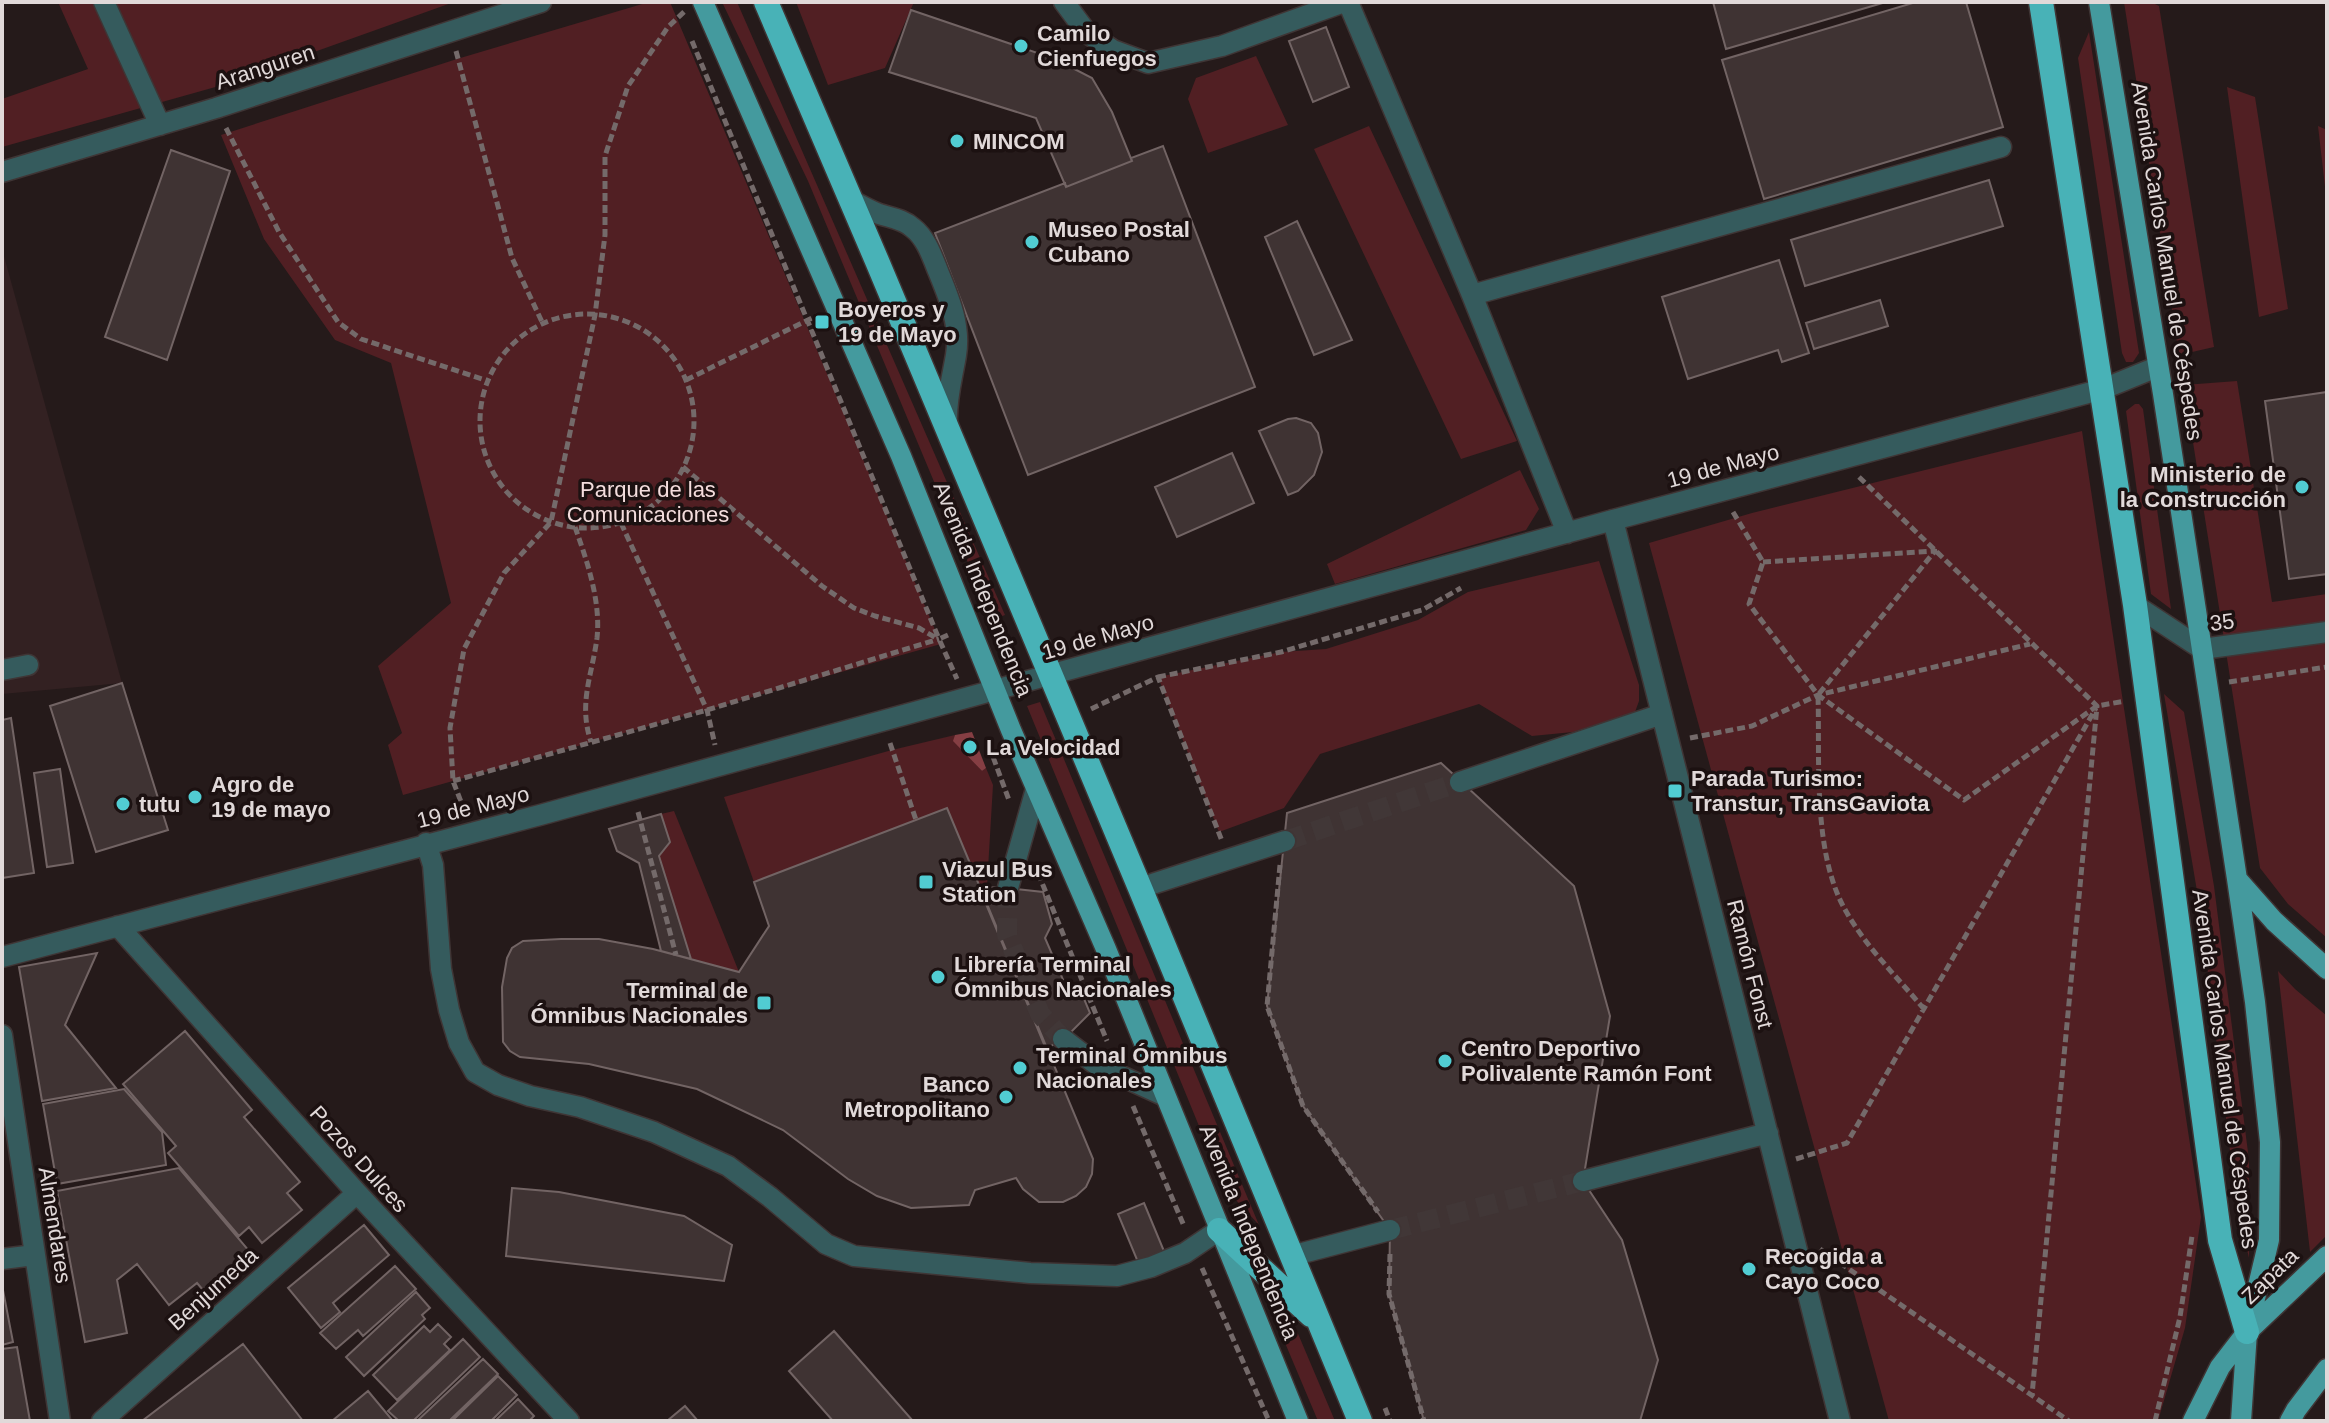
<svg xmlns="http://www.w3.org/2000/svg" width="2329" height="1423" viewBox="0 0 2329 1423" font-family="Arial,sans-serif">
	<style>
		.built { fill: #332122 }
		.green { fill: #511f23 }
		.water { fill: #853e43 }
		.building { fill: #3f3333; stroke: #726464; stroke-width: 2 }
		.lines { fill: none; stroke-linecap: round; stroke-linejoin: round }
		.minor-tunnel { stroke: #413737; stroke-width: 20; stroke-dasharray: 20 10; stroke-linecap: butt }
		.minor-casing { stroke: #3f3535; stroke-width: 23 }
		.major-casing { stroke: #3f3535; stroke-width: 23 }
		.highway-casing { stroke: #3f3535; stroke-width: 27 }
		.path { stroke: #746a6a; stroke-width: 5; stroke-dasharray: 8 4; stroke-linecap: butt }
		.minor { stroke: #355b5d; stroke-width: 20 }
		.major { stroke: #449a9e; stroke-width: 20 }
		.highway { stroke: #48b2b7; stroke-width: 24 }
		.poi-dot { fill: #51ccd2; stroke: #1c1111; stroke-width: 3 }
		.labels { text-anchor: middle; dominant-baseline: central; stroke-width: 7; stroke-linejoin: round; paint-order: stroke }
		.poi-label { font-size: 22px; font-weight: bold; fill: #e1d9d9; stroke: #1c1111; text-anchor: start }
		.street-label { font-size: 22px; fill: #e1d9d9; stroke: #1c1111 }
		.park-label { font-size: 22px; fill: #f4dddd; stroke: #1c1111 }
	</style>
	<rect width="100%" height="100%" fill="#251a1a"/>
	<!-- built -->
	<path class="built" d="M2 249 122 683 2 694Z"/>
	<!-- green -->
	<path class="green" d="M58 2H454L219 86 2 147V99L88 69Z
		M649 2H670L941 644 403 795 388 745 402 733 378 666 451 603 391 363 335 340 264 239 221 135 457 59Z
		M722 2H737L1005 615 992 620 808 181Z
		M796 2H914L885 68 828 85Z
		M2124 2H2151L2159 6 2214 347 2179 355Z
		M2089 32 2139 353 2133 362H2126L2122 353 2078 58Z
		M1256 56 1288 125 1208 153 1188 99 1196 78Z
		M2227 87 2255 97 2288 309 2259 317Z
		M1369 126 1517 441 1461 459 1314 149Z
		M2318 126 2327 130V204Z
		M2237 381 2272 602 2327 594V938L2288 904 2260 868 2184 385Z
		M2135 404H2139L2143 409 2171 609 2151 594 2126 411Z
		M2082 431 2201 1217 2185 1328 2158 1421H1889L1649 543 1752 513Z
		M1520 470 1539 509 1526 530 1335 584 1327 564Z
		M1599 561 1639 685V701L1635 712 1573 732 1532 736 1479 704 1320 754 1284 808 1219 832 1158 677 1281 652 1326 649 1418 620 1468 592Z
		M2164 694 2184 712 2214 886 2249 1160V1258L2237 1207 2200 909Z
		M1040 702 1259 1225 1224 1187 1027 706Z
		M955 735 954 741 982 771 986 768 993 785 986 903 947 808 754 882 724 797 892 750Z
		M674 811 739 972 691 959 659 856 670 842 661 814Z
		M2278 971 2295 989 2327 1016V1235L2310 1252Z
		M1264 1293 1296 1329 1335 1421H1318Z"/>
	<!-- water -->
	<path class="water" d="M972 732 986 768 982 771 953 741 955 735Z"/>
	<!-- building -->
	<path class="building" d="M1713 2H1886L1726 49Z
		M1916 2H1966L2003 127 1764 199 1722 60Z
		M911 10 1055 59 1092 78 1112 112 1132 161 1066 187 1036 118 889 72Z
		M1326 27 1349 87 1313 102 1289 41Z
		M1163 146 1255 387 1028 475 935 233 1065 183 1066 187 1132 161 1131 158Z
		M171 150 230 171 167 360 105 337Z
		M1989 180 2003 226 1805 286 1791 240Z
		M1297 221 1352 340 1314 355 1265 237Z
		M1779 260 1809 353 1782 362 1778 350 1688 379 1662 297Z
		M1880 300 1888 326 1814 349 1806 323Z
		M2327 392V574L2289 579 2265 401Z
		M1296 418 1311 423 1318 433 1322 452 1314 475 1298 491 1288 495 1259 431 1288 419Z
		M1232 453 1254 503 1177 537 1155 487Z
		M122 683 168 830 96 852 50 706Z
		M11 718 34 873 2 878V720Z
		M1441 763 1574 886 1610 1016 1583 1181 1622 1240 1658 1360 1640 1421H1424L1389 1294 1390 1230 1303 1106 1267 1006 1287 813Z
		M60 769 73 863 47 867 34 773Z
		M947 808 1093 1159 1092 1174 1086 1187 1076 1196 1063 1202H1039L1023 1189 1016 1178 975 1190 969 1205 911 1208 877 1196 848 1179 783 1130 697 1089 589 1064 520 1057 510 1051 503 1042 502 987 507 958 512 948 523 941 561 939H599L653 949 739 972 769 926 754 882Z
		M661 814 670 842 659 856 691 959 661 951 639 863 617 851 609 829Z
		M979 887 1008 888 1043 892 1052 924 1045 938 1067 989 1082 994 1090 1013 1066 1037 1046 1049Z
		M97 953 65 1025 116 1088 42 1101 19 967Z
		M185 1031 252 1110 244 1117 300 1182 287 1193 302 1210 262 1243 249 1227 239 1236 168 1153 176 1146 123 1084Z
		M124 1089 162 1132 166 1165 57 1184 43 1104Z
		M179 1168 250 1252 203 1290 197 1283 169 1305 137 1264 117 1280 127 1333 85 1342 57 1191Z
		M512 1188 559 1192 684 1216 732 1245 724 1281 506 1256Z
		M1144 1203 1166 1256 1140 1267 1118 1214Z
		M364 1225 389 1255 333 1303 340 1312 321 1328 288 1288Z
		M395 1266 416 1289 363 1336 358 1330 336 1349 320 1333Z
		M2 1285 13 1342 2 1345Z
		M416 1292 430 1308 422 1315 425 1319 364 1376 346 1357Z
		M438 1324 451 1337 444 1344 450 1350 397 1400 373 1375 424 1326 430 1332Z
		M834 1331 913 1421H833L789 1371Z
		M463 1339 480 1357 413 1421H399L388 1411Z
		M243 1344 303 1421H142Z
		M17 1347 30 1421H2V1349Z
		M483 1359 498 1374 449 1421H417Z
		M498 1376 517 1395 491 1421H452Z
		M368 1391 393 1421H332Z
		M518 1399 534 1416 529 1421H495Z
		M685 1406 698 1421H667Z"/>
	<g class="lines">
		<!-- minor-tunnel -->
		<path class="minor-tunnel" d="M1285 841 1460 782
			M1008 888 1007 935 1040 1014 1063 1039
			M1390 1230 1583 1181"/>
		<defs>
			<path id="minor" d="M104 2 160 125
				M1064 2 1087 33 1113 50 1148 63 1222 46 1344 2
				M1348 2 1472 295 1567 533
				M2 172 216 108 541 2
				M851 200C860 205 869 210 879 214 891 218 903 219 913 228 926 238 932 256 938 271 949 298 961 325 956 355 952 379 946 399 947 423
				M1472 295 2001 147
				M1613 520 1840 1421
				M2135 605 2202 649 2327 632
				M2 670 28 665
				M1460 782 1662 714
				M426 843 433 865 441 969 449 1010 459 1043 475 1072 498 1085 530 1096 580 1107 654 1132 728 1166 770 1197 826 1244 854 1256 1030 1273 1117 1276 1151 1267 1185 1253 1219 1230
				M1008 888 1036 789
				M1140 888 1285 841
				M118 926 357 1193 569 1421
				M2 957 540 815 1613 520 2103 389 2157 367
				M2 1035 60 1421
				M1063 1039 1097 1065 1165 1096
				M1583 1181 1768 1133
				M1291 1256 1390 1230
				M2 1259 35 1255
				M102 1421 357 1193"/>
			<path id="major" d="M703 2 901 456 1011 730 1106 949 1298 1421
				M2099 2 2163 394 2237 879 2255 1002 2270 1142 2269 1240 2247 1332 2241 1421
				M2237 879 2274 921 2327 969
				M2193 1421 2220 1367 2247 1332 2327 1256
				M2290 1421 2296 1410 2327 1369"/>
			<path id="highway" d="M766 2 877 261 1140 888 1360 1421
				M2041 2 2135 605 2220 1240 2247 1332
				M1219 1230 1311 1315"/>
		</defs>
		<!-- minor casing -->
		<use href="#minor" class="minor-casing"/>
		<!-- major casing -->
		<use href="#major" class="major-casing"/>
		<!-- highway casing -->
		<use href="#highway" class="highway-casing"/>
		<!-- path -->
		<path class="path" d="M692 41 939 639
			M456 51 512 258 543 324
			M226 128 279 232 338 322 361 339 488 381
			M480 421a107 107 0 1 1 214 0a107 107 0 1 1-214 0Z
			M686 380 818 315
			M683 467 822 586 854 608 875 616 919 628 938 639
			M1859 477 2097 706 2032 1395
			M1733 512 1763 562 1749 604 1818 695 1964 800 2097 706 2125 701
			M621 523 707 710 715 745
			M575 527C587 561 601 601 597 638 592 676 578 703 591 742
			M1763 562 1935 551 1818 695C1820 762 1812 855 1847 913 1867 948 1898 978 1924 1009
			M948 635 939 639 957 679
			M1158 677 1281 652 1422 610 1461 588
			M2229 682 2327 667
			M1091 709 1158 677 1222 841
			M1690 738 1752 726 1818 695 2030 644
			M890 743 916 820
			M989 746 1009 800
			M453 781 707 710 939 639
			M465 812 453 781 450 728 464 649 504 573 551 522 595 315 605 235V156L628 86 668 27 685 11
			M638 812 676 955
			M1280 865 1267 1006 1303 1106 1378 1212
			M1038 873 1107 1041
			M1133 1106 1184 1226
			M1796 1159 1847 1143 2096 708
			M1820 1249 2069 1421
			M1390 1254 1389 1294 1424 1421
			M1202 1268 1269 1421
			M1385 1408 1390 1421
			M2155 1421 2180 1317 2192 1236"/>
		<!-- minor -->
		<use href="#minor" class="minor"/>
		<!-- major -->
		<use href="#major" class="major"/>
		<!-- highway -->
		<use href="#highway" class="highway"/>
	</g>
	<!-- markers -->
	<g class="poi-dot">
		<circle cx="1021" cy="46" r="8"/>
		<circle cx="957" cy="141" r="8"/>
		<circle cx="1032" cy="242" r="8"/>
		<rect x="814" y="314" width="16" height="16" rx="4"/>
		<circle cx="2302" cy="487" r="8"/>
		<circle cx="970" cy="747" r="8"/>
		<rect x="1667" y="783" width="16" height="16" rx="4"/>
		<circle cx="195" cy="797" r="8"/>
		<circle cx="123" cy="804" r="8"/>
		<rect x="918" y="874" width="16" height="16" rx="4"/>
		<circle cx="938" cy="977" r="8"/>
		<rect x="756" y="995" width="16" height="16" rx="4"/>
		<circle cx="1445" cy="1061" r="8"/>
		<circle cx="1020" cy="1068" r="8"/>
		<circle cx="1006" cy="1097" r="8"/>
		<circle cx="1749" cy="1269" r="8"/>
	</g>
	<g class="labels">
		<!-- poi labels -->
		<g class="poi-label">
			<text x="1037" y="33">Camilo<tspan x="1037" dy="25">Cienfuegos</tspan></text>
			<text x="973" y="141">MINCOM</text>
			<text x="1048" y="229">Museo Postal<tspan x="1048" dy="25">Cubano</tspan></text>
			<text x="838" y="309">Boyeros y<tspan x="838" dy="25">19 de Mayo</tspan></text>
			<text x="2286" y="474" text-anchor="end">Ministerio de<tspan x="2286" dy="25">la Construcción</tspan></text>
			<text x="986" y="747">La Velocidad</text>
			<text x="1691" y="778">Parada Turismo:<tspan x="1691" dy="25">Transtur, TransGaviota</tspan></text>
			<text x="211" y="784">Agro de<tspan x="211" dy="25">19 de mayo</tspan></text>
			<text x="139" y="804">tutu</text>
			<text x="942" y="869">Viazul Bus<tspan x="942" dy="25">Station</tspan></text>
			<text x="954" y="964">Librería Terminal<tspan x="954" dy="25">Ómnibus Nacionales</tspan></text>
			<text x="748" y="990" text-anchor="end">Terminal de<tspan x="748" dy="25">Ómnibus Nacionales</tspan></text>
			<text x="1461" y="1048">Centro Deportivo<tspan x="1461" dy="25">Polivalente Ramón Font</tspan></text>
			<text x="1036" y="1055">Terminal Ómnibus<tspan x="1036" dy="25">Nacionales</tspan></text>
			<text x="990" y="1084" text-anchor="end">Banco<tspan x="990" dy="25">Metropolitano</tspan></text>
			<text x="1765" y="1256">Recogida a<tspan x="1765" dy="25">Cayo Coco</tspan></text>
		</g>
		<!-- street labels -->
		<g class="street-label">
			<text transform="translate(265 67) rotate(-18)">Aranguren</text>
			<text transform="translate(2167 261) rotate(81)">Avenida Carlos Manuel de Céspedes</text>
			<text transform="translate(1723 466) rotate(-15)">19 de Mayo</text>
			<text transform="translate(983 589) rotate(68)">Avenida Independencia</text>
			<text transform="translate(2222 622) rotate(-7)">35</text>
			<text transform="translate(1098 637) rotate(-16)">19 de Mayo</text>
			<text transform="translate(473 807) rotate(-14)">19 de Mayo</text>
			<text transform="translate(1750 964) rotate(76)">Ramón Fonst</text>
			<text transform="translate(2225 1069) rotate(82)">Avenida Carlos Manuel de Céspedes</text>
			<text transform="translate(359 1159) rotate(48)">Pozos Dulces</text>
			<text transform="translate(55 1225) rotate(81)">Almendares</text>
			<text transform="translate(1249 1232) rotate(68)">Avenida Independencia</text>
			<text transform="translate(2270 1276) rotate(-44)">Zapata</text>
			<text transform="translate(213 1289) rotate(-42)">Benjumeda</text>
		</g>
		<!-- park labels -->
		<g class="park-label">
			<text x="648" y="489">Parque de las<tspan x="648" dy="25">Comunicaciones</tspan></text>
		</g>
	</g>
	<!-- border -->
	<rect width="2329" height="1423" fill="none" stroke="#e1d9d9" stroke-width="8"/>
</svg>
